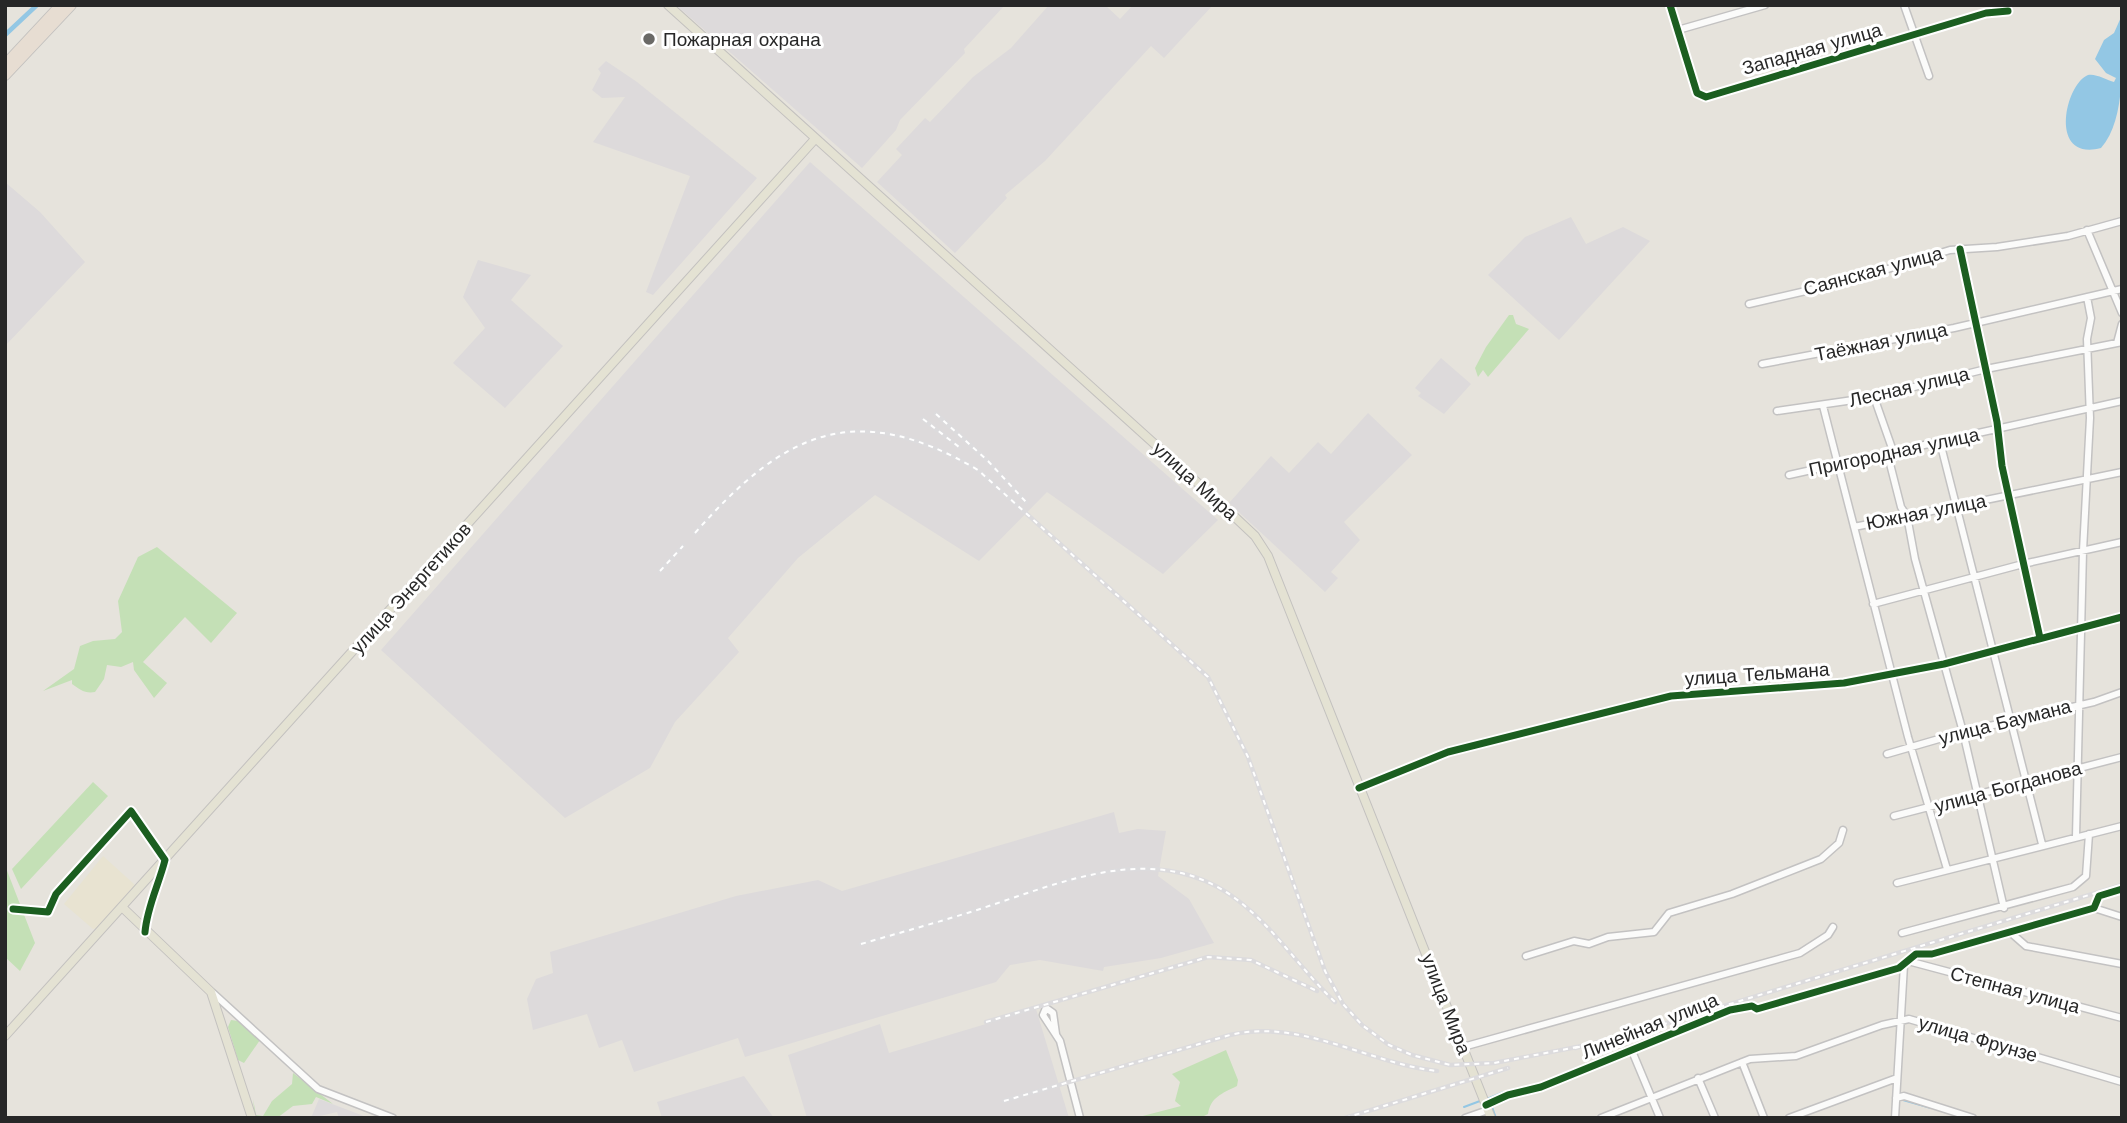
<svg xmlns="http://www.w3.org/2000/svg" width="2127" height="1123" viewBox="0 0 2127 1123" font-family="'Work Sans',sans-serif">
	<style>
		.industrial { fill: #dddadb }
		.education { fill: #e8e3d1 }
		.green { fill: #c4e0b6 }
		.water { fill: #93c7e4 }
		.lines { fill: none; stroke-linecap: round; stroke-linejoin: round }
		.stream { stroke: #93c7e4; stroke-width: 2 }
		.canal { stroke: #93c7e4; stroke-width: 4.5 }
		.minor-casing { stroke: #c3c2c2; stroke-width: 9 }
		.major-casing { stroke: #c3c1bf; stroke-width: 10 }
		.highway-casing { stroke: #c3c1bf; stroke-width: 12 }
		.minor { stroke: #fbfbfa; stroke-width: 6 }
		.major { stroke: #e4e2d3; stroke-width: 8 }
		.highway { stroke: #e7ddd2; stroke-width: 10 }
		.rail-casing { stroke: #dcdbdd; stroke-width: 4.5 }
		.rail { stroke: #fff; stroke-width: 2; stroke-dasharray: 5; stroke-linecap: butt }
		.cycleway-casing { stroke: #fff; stroke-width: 11 }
		.cycleway { stroke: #1b5e20; stroke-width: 7 }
		.poi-dot { fill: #6a6966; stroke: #fff; stroke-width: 2.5 }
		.labels { text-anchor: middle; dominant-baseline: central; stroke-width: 6; stroke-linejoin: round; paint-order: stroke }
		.poi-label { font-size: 19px; fill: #272727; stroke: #fff; text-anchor: start }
		.street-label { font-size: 19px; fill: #272727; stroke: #fff }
	</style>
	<rect width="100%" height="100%" fill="#e6e3dc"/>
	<!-- industrial -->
	<path class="industrial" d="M676 5H1005L964 49 965 53 900 120 896 130 862 168Z
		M1049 5H1105L1120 19 1133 5H1213L1164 58 1151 46 1045 161 1005 195 1007 198 955 253 877 182 902 155 896 149 925 118 930 122 973 77 1011 48Z
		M606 61 637 82 757 178 653 295 646 292 690 176 593 142 625 97 602 98 592 90 601 73 598 69Z
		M810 162 1218 520 1163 574 1047 492 979 561 875 495 798 558 728 638 739 652 675 722 650 768 565 818 381 650Z
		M5 182 40 212 85 262 5 346Z
		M1571 217 1586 244 1623 227 1650 241 1559 340 1488 275 1525 237Z
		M478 260 531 275 511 300 563 346 505 408 453 363 485 328 463 297Z
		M1441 358 1471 384 1444 414 1418 396 1421 393 1415 388Z
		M1368 413 1412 455 1344 522 1360 540 1331 572 1338 578 1325 592 1229 503 1271 456 1289 473 1318 442 1331 454Z
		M1114 812 1119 833 1138 829 1166 831 1158 876 1189 899 1214 943 1161 958 1104 967 1103 971 1040 960 1010 965 996 982 745 1057 738 1038 634 1072 622 1040 599 1048 587 1014 533 1030 527 999 536 979 553 973 550 952 736 896 818 880 842 891Z
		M1036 1009 1069 1118H807L788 1055 880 1024 889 1053Z
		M744 1076 774 1118H662L657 1102Z
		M319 1099 369 1118H339L337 1112 311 1118Z"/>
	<!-- education -->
	<path class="education" d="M103 856 135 885 97 928 93 929 64 904Z"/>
	<!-- green -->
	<path class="green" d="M1509 315H1513L1516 324 1529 329 1488 377 1483 370 1478 377 1475 368 1486 347Z
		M157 547 237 613 211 643 185 617 143 662 167 683 154 698 134 670 133 662 121 667 107 665 104 679 95 692C85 694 79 689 72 684V680L43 691 74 669 80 646 93 641 115 639 122 632 118 601 138 557Z
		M93 782 108 796 21 889 12 869Z
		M5 849 6 868 35 943 20 971 5 957Z
		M231 1020 238 1021 260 1040 244 1063 238 1060 228 1027Z
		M1226 1050 1238 1080 1237 1086C1221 1094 1211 1097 1208 1114L1200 1118H1135L1181 1106 1175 1101 1180 1082 1172 1074Z
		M293 1073 333 1104 316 1097 312 1104 293 1106 277 1118H255L253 1099 256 1115 263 1116 272 1101 292 1084Z"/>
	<!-- water -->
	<path class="water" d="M2122 15C2122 53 2127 120 2101 148 2048 162 2065 84 2088 75 2095 73 2107 80 2114 82L2116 78 2106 73 2095 59 2104 40 2114 33Z"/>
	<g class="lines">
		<!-- stream -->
		<path class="stream" d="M1487 1099 1504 1092
			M1903 1100 1931 1108
			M1464 1107 1480 1101
			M1492 1107 1496 1118"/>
		<!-- canal -->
		<path class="canal" d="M5 35 37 5"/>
		<defs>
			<path id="minor" d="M1670 5 1697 93 1706 97 1986 13 2008 11
				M1904 5 1929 76
				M1678 30 1765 5
				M2087 230 2122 313
				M1960 249 1997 422 2002 466 2040 638
				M1749 304 1845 282 1950 250 1997 247 2068 236 2122 221
				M2117 343 2122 324
				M1762 364 1954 328 2122 289
				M1874 397 1893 451
				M1823 406 1908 737 1947 869
				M1777 411 1874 397 1986 369 2122 342
				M1940 442 2042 844
				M1887 452 1901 507 1907 516 1915 559 1963 732 2004 908
				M1789 475 2122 401
				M1854 527 2122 472
				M1873 604 2023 564 2122 542
				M1887 754 1963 732 2094 702 2122 692
				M1359 788 1448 752 1671 696 1844 683 1944 664 2122 617
				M1894 816 2122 757
				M2076 837 2083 551 2090 418 2087 339 2091 318 2087 297
				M1897 883 2122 826
				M2094 908 2122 917
				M13 909 48 912 56 894 131 811 165 860C159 883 147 906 145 930
				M2010 932 2026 946 2122 964
				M1902 933 2073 887 2086 876 2089 834
				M1526 956 1574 941 1589 944 1608 937 1654 932 1669 913 1732 894 1821 859 1839 843 1843 830
				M1908 961 2122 1018
				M213 993 318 1089 393 1118
				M1056 1034 1053 1013 1046 1008 1043 1015 1060 1041 1080 1118
				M1463 1047 1800 953 1828 935 1833 927
				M1632 1051 1660 1118
				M1742 1062 1764 1118
				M1698 1078 1715 1118
				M1896 1098 1904 1096 1973 1118
				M1486 1105 1508 1095 1541 1087 1730 1010 1752 1006 1757 1009 1899 968 1916 954H1932L2094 908 2099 896 2122 889
				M1465 1118 1488 1110
				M1601 1118 1750 1059 1796 1056 1882 1025 1909 1019 2122 1082
				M1789 1118 1897 1078
				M1895 1118 1904 965"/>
			<path id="major" d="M668 5 1220 503 1255 536 1268 556 1491 1118
				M123 908 211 992 252 1118
				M5 1036 815 139"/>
			<path id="highway" d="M5 65 61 5
				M5 75 71 5"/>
		</defs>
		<!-- minor casing -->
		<use href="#minor" class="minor-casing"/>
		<!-- major casing -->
		<use href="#major" class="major-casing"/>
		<!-- highway casing -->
		<use href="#highway" class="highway-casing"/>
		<!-- minor -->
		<use href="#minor" class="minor"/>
		<!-- major -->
		<use href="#major" class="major"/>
		<!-- highway -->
		<use href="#highway" class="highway"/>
		<defs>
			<path id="rail" d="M936 414 988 461 1026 502
				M923 419 959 447
				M695 533C783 433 854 397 978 470L1208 677 1248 757 1325 971 1343 1004 1362 1025 1389 1045 1412 1055 1450 1065 1494 1063 1582 1046
				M660 571 683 546
				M861 944C902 932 943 921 983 908 1065 881 1158 840 1236 899 1274 927 1301 970 1335 1002
				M986 1022 1208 957 1251 960 1317 991
				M1575 1048 1641 1031 2122 885
				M1004 1101 1230 1035C1301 1018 1367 1063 1437 1071
				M1345 1118 1508 1068"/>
		</defs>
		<!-- rail casing -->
		<use href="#rail" class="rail-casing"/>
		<!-- rail -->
		<use href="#rail" class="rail"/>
		<defs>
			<path id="cycleway" d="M1670 5 1697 93 1706 97 1986 13 2008 11
				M1960 249 1997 422 2002 466 2040 638
				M1359 788 1448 752 1671 696 1844 683 1944 664 2122 617
				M13 909 48 912 56 894 131 811 165 860C159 884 147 907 145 932
				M1486 1105 1508 1095 1541 1087 1730 1010 1752 1006 1757 1009 1899 968 1916 954H1932L2094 908 2099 896 2122 889"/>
		</defs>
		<!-- cycleway casing -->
		<use href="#cycleway" class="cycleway-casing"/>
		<!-- cycleway -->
		<use href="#cycleway" class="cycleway"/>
	</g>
	<!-- markers -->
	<circle class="poi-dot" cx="649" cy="39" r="7"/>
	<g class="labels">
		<!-- poi labels -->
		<g class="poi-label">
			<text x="663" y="39">Пожарная охрана</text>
		</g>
		<!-- street labels -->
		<g class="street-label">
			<text transform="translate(1812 49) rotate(-16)">Западная улица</text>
			<text transform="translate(1873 271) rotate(-15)">Саянская улица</text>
			<text transform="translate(1881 342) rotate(-11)">Таёжная улица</text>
			<text transform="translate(1909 387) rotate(-13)">Лесная улица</text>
			<text transform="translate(1894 452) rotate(-12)">Пригородная улица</text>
			<text transform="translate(1195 481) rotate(42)">улица Мира</text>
			<text transform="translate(1926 512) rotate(-11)">Южная улица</text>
			<text transform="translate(411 588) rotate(-48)">улица Энергетиков</text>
			<text transform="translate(1757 674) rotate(-4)">улица Тельмана</text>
			<text transform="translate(2005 722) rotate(-14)">улица Баумана</text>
			<text transform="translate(2008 787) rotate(-15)">улица Богданова</text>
			<text transform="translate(2015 990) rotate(15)">Степная улица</text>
			<text transform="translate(1446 1004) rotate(69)">улица Мира</text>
			<text transform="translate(1650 1026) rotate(-22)">Линейная улица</text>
			<text transform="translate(1978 1039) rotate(16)">улица Фрунзе</text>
		</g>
	</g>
	<!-- border -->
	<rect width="2127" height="1123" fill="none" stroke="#272727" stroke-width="14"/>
</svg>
